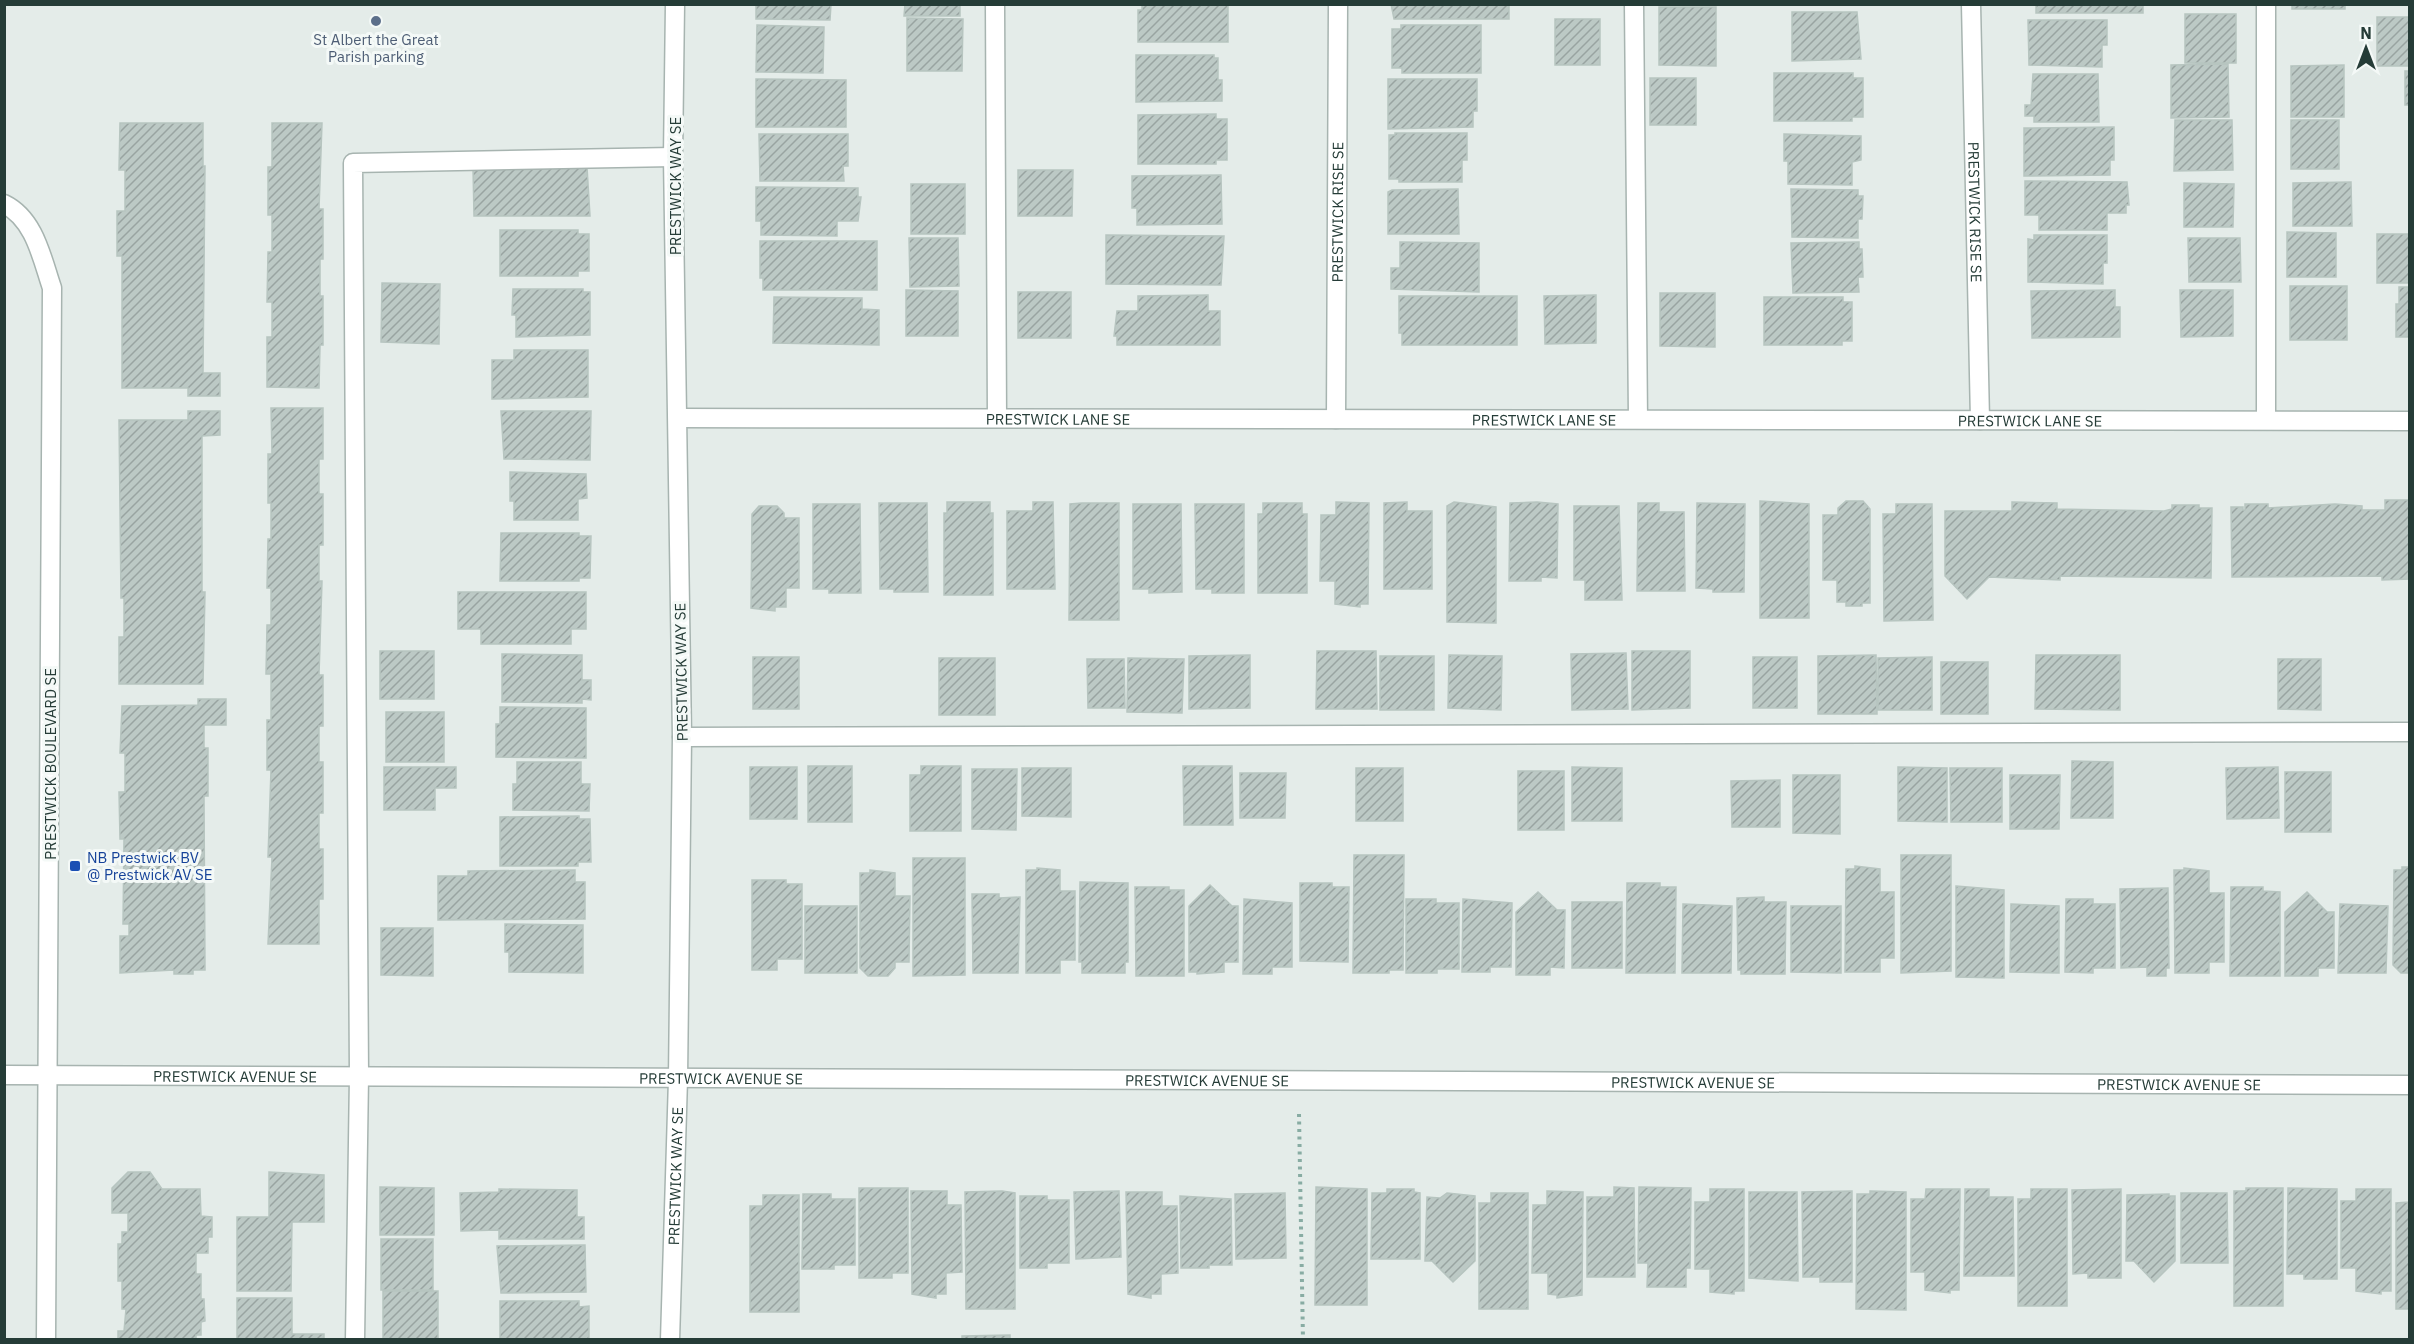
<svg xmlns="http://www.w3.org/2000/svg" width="2414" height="1344" viewBox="0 0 2414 1344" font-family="'IBM Plex Sans',sans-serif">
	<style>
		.building { fill: url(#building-hatch); stroke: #b7c5c0; stroke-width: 1.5 }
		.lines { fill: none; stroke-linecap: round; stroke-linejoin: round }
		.minor-casing { stroke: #a7b4b0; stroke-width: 21 }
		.path { stroke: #88aca3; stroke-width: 4; stroke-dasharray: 3 4.5; stroke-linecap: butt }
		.minor { stroke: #fff; stroke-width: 18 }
		.service-dot { fill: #5c6f8a; stroke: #f4f9f7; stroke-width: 2 }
		.transit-dot { fill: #1a4fb4; stroke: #f4f9f7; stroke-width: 2 }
		.labels { text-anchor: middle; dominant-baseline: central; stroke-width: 6; stroke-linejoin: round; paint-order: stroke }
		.service-label { font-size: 15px; fill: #4e5e75; stroke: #f4f9f7 }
		.street-label { font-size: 15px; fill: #253c37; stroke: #f4f9f7 }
		.transit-label { font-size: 15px; fill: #164399; stroke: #f4f9f7; text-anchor: start }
	</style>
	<defs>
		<pattern id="building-hatch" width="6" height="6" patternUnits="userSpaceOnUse" patternTransform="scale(1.5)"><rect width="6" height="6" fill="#bcc9c5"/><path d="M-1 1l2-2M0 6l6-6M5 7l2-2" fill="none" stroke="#99a4a1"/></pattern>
	</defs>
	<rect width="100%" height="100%" fill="#e4ece9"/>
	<!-- building -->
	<path class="building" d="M756 4H831L830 20 756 19Z
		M905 4H960V16H904Z
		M1142 4H1228V42H1138V10H1142Z
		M1391 4H1509V19H1394Z
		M2036 4H2143V13H2036Z
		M2292 4H2345V9H2292Z
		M1659 7H1716V66L1659 65Z
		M1792 12H1857L1861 59 1792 61Z
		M2185 14H2236V63H2185Z
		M2377 17H2410V66H2377Z
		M907 18 963 19 962 71H907Z
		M1555 19H1600V65H1555Z
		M2028 20H2107V45H2102V67L2029 65Z
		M757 25 824 27 823 73 756 72Z
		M1401 25H1481V73H1402V68H1392V29H1401Z
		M1136 55H1214V58H1218V80H1222V101L1136 102Z
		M2228 64 2229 117 2171 118V65Z
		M2344 65V117H2291V66Z
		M2405 71H2410V120L2409 105H2405Z
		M1774 73H1853V78H1863V117H1852V121H1774Z
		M2033 74H2098L2099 122H2034V116H2025V105H2031Z
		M1650 78H1696V125H1650Z
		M756 79 846 80V127H756Z
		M1388 79H1477V111H1473V127L1388 129Z
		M1216 114V119H1227V160H1216V164H1138V115Z
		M2175 120H2232L2233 170 2174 171Z
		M2291 120H2339V169H2291Z
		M120 123H203V166H205L203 373H220V396H188V388H122V256H117V211H125V170H119Z
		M272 123H322L319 209H323V259H320V296H323V345H320L319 388 267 387V337H272V302H267L268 252H272V215H268V167H272Z
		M2114 127V160H2110V175L2024 176V128Z
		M1395 133H1467V160H1462V182H1399V179H1389V135H1395Z
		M759 134H848V166H843L844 181H760Z
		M1784 134 1861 136V160L1852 162V185L1788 184V161H1784Z
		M587 167 590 216H474L473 168Z
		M1018 170H1073L1072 216H1018Z
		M1221 175 1222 224 1137 225V208H1132V176Z
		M2025 181 2127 182 2129 205H2126V213H2107V230H2039V215H2025Z
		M2351 182 2352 226H2293V183Z
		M2184 183 2234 184 2233 227H2184Z
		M911 184H965V234H911Z
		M756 187 858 188V197H861L858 221H837V236L761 235V221H756Z
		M1458 189 1459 234H1388V192L1392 190Z
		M1791 189 1858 190V196H1863L1862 219H1858V238L1792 237Z
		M500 230H578V234H589V271H578V276H500Z
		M2287 232 2336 233V277H2287Z
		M2377 234H2410V283H2377Z
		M1106 235 1224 236 1221 285 1106 284Z
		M2034 235H2107V263H2103V284L2028 282V239L2034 240Z
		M909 238H958L959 286 910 287Z
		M2188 238H2240L2241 282H2189Z
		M760 241H877V290H763V278H760Z
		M1400 242 1479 243V292L1391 289V268H1400Z
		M1859 242V249H1862L1863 277H1858L1859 292 1793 293 1791 243Z
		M382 283 440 284 439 344 381 342Z
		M2290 286H2347V340H2290Z
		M2399 287H2410V337H2396V304H2399Z
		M513 289H583V292H590V335L516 337V315H512Z
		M906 290 958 291V336H906Z
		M2115 290V307H2120V337L2032 338 2031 291Z
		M2180 290H2233V336L2181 337Z
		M1018 292H1071V338H1018Z
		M1660 293H1715V347L1660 346Z
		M1208 295V311H1220V345H1117V336H1114L1117 311H1138V296Z
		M1596 295V343L1545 344 1544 296Z
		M1399 296H1517V345H1402V333H1399Z
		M774 297 862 298V309L879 310V345L773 343Z
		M1764 297H1843V302H1852V341H1842V345H1764Z
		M514 350H588V397L492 399V360H514Z
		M271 408H323V459H319V494H323V545H319V581H322L319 675H323V726H319V762H323V813H319V849H323V899H319V944H268L272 857H268L271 770H267V720H271V674H266L267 625H271V588H267L268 539H271V503H268V454H272Z
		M188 411H220V435L202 436V592H205L203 684H119V637H124V598H121L119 420H188Z
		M501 411H591L590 460 504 459Z
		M510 472 586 474 587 498 578 499V520H514V501H510Z
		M2385 500H2410V579L2382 580V576L2232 577 2231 507H2243V510H2245V504H2268V508L2335 504 2362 506V510H2385Z
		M1760 501 1809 504V618H1760Z
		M1846 501H1863L1870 509V603H1862V606H1846V602H1837V580H1823V515H1838V508Z
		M947 502H990V513H993V595H944V513H947Z
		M1033 502H1053L1055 589H1007V511H1033Z
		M1336 502 1369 503 1368 604H1360V607L1335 604V581H1320L1321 515H1336Z
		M1407 502V511H1432V589H1384V503Z
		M1454 502 1496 507V623L1447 622V506Z
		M1537 502 1558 504 1557 578 1541 577V581H1509L1510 503Z
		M2012 502 2057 503V509L2164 511 2172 509V505H2199V508H2212L2211 578 2060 576V580L1989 577 1967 599 1945 576V511H2012Z
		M879 503H927L928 592H894V589H880Z
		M1082 503H1119V620H1069L1070 504Z
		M1263 503H1302V514H1307V593H1258V514H1263Z
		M1638 503H1659V512H1684L1685 591H1637Z
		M1697 503 1745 504 1744 592H1713V589L1696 588Z
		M813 504H860L861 593H829V589H813Z
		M1133 504H1181L1182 592 1149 593V589H1133Z
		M1195 504H1244V593H1212V589H1196Z
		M1896 504H1932L1933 620 1884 621 1883 514H1896Z
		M759 506H777L784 513V518H799V588H786V607H775V611L751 608 752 514Z
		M1574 506H1619L1622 600H1585V580H1574Z
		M501 533H579V536H591L590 578H579V581H500Z
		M458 592H586V629H571V644H481V629H458Z
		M380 651H434V699H380Z
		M1317 651H1376L1377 709H1316Z
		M1632 651H1690V708L1632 710Z
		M1626 653 1628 709 1572 710 1571 654Z
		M502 654 582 655V680H591V700L582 699V703L502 702Z
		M1250 655V708L1189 709V656Z
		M1449 655 1502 656 1501 710 1448 708Z
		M1876 655 1877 714H1818V656Z
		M2036 655H2120V710L2035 709Z
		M1380 656H1434V710H1380Z
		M753 657H799V709H753Z
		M1753 657H1797V708H1753Z
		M1932 657V710H1878V658Z
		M939 658H995V715H939Z
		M1128 658 1184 659 1182 713 1127 712Z
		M1087 659H1124L1125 708H1088Z
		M2278 659H2321V710L2278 709Z
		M1941 662H1988V714H1941Z
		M198 699H226V725H204V748H208V796H204L205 970H193V974H174V970L120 973V936H129V924H123L124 839H120L119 792H125V753H120L122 706 198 705Z
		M500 707 586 708V758L496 757V724H500Z
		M386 712H444V762H386Z
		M2072 761 2113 762V818H2071Z
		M517 762H581V784H590L589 811 513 810V784H517Z
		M808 766H852V822H808Z
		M921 766H961V831H910V775H921Z
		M1183 766H1232L1233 825H1184Z
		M384 767H456V788H435V810H384Z
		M750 767H797V819H750Z
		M1572 767 1622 768V821H1572Z
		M1898 767 1947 768V822L1898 821Z
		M2278 767 2279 818 2227 819 2226 768Z
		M1022 768H1071V817L1022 816Z
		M1356 768H1403V821H1356Z
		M1950 768H2002V822H1951Z
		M972 769H1017L1016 830 972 829Z
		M1518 771H1564V830H1518Z
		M2285 772H2331V832H2285Z
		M1240 773H1286L1285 818H1240Z
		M1793 775H1840V834L1793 833Z
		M2010 775H2060L2059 829H2010Z
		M1780 780V827H1732L1731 781Z
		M579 816V819H590L591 862H578V866H500V817Z
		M1354 855H1404L1403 970H1389V973H1353Z
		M1901 855H1951V971L1901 973Z
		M913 858H965V975L913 976Z
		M1855 866 1880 869V892H1894V958H1880V972H1845L1846 869H1855Z
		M2402 867H2410V973H2401L2393 965 2394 870H2402Z
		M1037 868 1060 870V891H1075V960H1060V973H1026V870H1037Z
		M2184 868 2209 871V893H2224V962H2209V973H2175L2174 870H2184Z
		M575 870V882H585V919L438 920V876H468V871Z
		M870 870 895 873V896H910L909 962H895V968L888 976H868L860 968V873H870Z
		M752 880H786V884H802V959H777V970H752Z
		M1080 882 1128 883V962H1125V973H1082V962H1079Z
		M1300 883H1332V887H1349L1348 962 1300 961Z
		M1627 883H1660V887H1676L1675 973H1626Z
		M1210 885 1232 906H1238V962H1224V972L1197 974V972H1189V906Z
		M1956 886 2004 890V978L1956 977Z
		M1135 887H1169V890H1184V976H1136Z
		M2231 887H2263V891L2280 892V976H2230Z
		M2168 888 2169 968H2166V976H2147V967L2121 968 2120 889Z
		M1538 892 1557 910H1565L1564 968 1550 967V975H1516V912Z
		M2307 892 2327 912H2334V968H2318V976H2285V912Z
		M972 894H999V898L1020 897 1018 973H973Z
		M1764 897V902H1786L1785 974H1741V970H1738L1737 898Z
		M1244 899 1292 903V967H1272V974H1243Z
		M1406 899H1436V903H1459V969H1437V973H1406Z
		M1463 899 1512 903 1511 967H1490V972H1462Z
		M2066 899H2093V904H2115V968H2093V973L2065 972Z
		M1572 902H1622V968H1572Z
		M1683 904 1732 906 1731 973H1682Z
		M2011 904 2059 906V973L2010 972Z
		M2340 904 2388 906 2386 973H2338Z
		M805 906H857V973H805Z
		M1791 906H1841V973L1791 972Z
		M505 924 583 925V973L509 972V952H505Z
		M381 928H433V976L381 975Z
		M128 1172H150L162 1189H200L201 1216 212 1217V1237H208V1253H196V1274H201V1299H204L205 1321 201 1322V1335H196V1340H118V1331H124L126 1309H122V1281H118V1244H122V1232H128V1213H112V1188Z
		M269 1172 324 1175V1222H292L291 1291H237V1217H269Z
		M380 1187 434 1188V1235H380Z
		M1316 1187 1367 1189V1305H1315Z
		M1614 1187 1634 1188 1635 1277H1587V1197H1614Z
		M1639 1187 1691 1188 1690 1268H1686V1287H1647L1648 1263H1638Z
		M859 1188H908V1273H892V1278H859Z
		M2246 1188H2283V1306H2234V1191H2246Z
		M2288 1188 2337 1189V1279H2304V1274H2287Z
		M499 1189 577 1190V1217H584V1239H499V1230L461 1231 460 1193 499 1192Z
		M1387 1189H1414V1192L1420 1193V1259H1371L1372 1193H1387Z
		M1710 1189H1744V1291H1734V1294L1710 1292V1269H1695V1202H1710Z
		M1926 1189H1960L1959 1290H1950V1293L1925 1290V1272H1911V1199H1925Z
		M1965 1189H1989V1197H2013L2014 1276H1964Z
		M2031 1189H2067V1306H2018V1199H2031Z
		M2121 1189V1278H2088V1273L2073 1274 2072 1190Z
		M2356 1189H2391V1291H2381V1294L2356 1291V1268H2341V1201H2356Z
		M911 1191H947V1205H961L962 1272 946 1273V1294H936V1298L912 1294Z
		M1002 1191 1015 1193V1309H966L965 1192Z
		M1119 1191 1121 1257 1076 1259 1074 1192Z
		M1547 1191 1583 1192 1582 1295 1557 1298V1295L1548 1294V1273H1532L1533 1205H1547Z
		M1852 1191V1282H1820V1277H1803L1802 1192Z
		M1870 1191 1906 1192V1310L1856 1309 1857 1194H1870Z
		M1126 1192H1162V1206H1177L1178 1273 1161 1274V1294H1151V1298L1128 1294Z
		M1749 1192H1797L1798 1281 1749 1278Z
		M2409 1192 2410 1309H2396V1203L2409 1202Z
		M1285 1193 1286 1258 1236 1259 1235 1194Z
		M1447 1193 1475 1196V1261L1453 1282 1432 1261H1425L1427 1197 1440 1198Z
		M1491 1193H1528V1309H1479V1203H1491Z
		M2181 1193H2227L2228 1263H2181Z
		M803 1194H831V1199H855V1265H834V1269H802Z
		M2169 1194V1196H2175V1261L2154 1282 2134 1261H2126L2127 1195Z
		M763 1195H799V1312H750V1206H763Z
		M1020 1196H1047V1200H1069V1263H1047V1268H1020Z
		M1180 1196 1231 1199 1232 1265H1209V1268H1181Z
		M381 1239H433V1290H381Z
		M585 1245 586 1292 501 1293 497 1246Z
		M383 1291H438V1339H383Z
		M237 1298H292V1334H324V1340H237Z
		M500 1301H579V1307L589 1306V1340H500Z
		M1010 1335V1340H962V1336Z"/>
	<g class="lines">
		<defs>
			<g id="minor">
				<path d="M995 4 997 418"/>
				<path d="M1634 4 1638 419"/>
				<path id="s1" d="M1971 4 1980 420"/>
				<path d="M2266 4V420"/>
				<path d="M4 204C35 219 42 259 52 288L46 1340"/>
				<path id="s2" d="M678 418 2410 421"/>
				<path id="s3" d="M1336 419 1338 4"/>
				<path d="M682 737 2410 732"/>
				<path id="s4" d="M4 1075 2410 1085"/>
				<path d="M355 1340 359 1076 353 163 673 157"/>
				<path id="s5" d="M670 1340 678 1079 682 737 673 157 675 4"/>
			</g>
		</defs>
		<!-- minor casing -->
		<use href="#minor" class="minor-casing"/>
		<!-- path -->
		<path class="path" d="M1299 1114 1303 1340"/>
		<!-- minor -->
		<use href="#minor" class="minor"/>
	</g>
	<!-- markers -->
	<circle class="service-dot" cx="376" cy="21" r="6"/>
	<rect class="transit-dot" x="69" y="860" width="12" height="12" rx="3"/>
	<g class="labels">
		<!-- service labels -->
		<g class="service-label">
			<text x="376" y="39">St Albert the Great<tspan x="376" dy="17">Parish parking</tspan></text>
		</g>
		<!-- street labels -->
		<g class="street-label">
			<text transform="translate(675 186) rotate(-90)">PRESTWICK WAY SE</text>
			<text stroke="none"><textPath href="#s3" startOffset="207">PRESTWICK RISE SE</textPath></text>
			<text stroke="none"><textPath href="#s1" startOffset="208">PRESTWICK RISE SE</textPath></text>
			<text stroke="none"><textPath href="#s2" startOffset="380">PRESTWICK LANE SE</textPath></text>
			<text stroke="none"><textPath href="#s2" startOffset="866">PRESTWICK LANE SE</textPath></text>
			<text stroke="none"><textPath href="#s2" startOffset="1352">PRESTWICK LANE SE</textPath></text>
			<text transform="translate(681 672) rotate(-91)">PRESTWICK WAY SE</text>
			<text transform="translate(50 764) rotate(-90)">PRESTWICK BOULEVARD SE</text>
			<text stroke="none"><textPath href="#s4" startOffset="231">PRESTWICK AVENUE SE</textPath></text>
			<text stroke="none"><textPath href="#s4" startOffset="717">PRESTWICK AVENUE SE</textPath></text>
			<text stroke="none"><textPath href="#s4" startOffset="1203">PRESTWICK AVENUE SE</textPath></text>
			<text stroke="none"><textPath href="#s4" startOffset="1689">PRESTWICK AVENUE SE</textPath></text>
			<text stroke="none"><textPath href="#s4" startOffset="2175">PRESTWICK AVENUE SE</textPath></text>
			<text stroke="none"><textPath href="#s5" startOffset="164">PRESTWICK WAY SE</textPath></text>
		</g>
		<!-- transit labels -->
		<g class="transit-label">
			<text x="87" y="857">NB Prestwick BV<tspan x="87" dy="17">@ Prestwick AV SE</tspan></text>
		</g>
	</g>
	<!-- border -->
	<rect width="2414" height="1344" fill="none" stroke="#253c37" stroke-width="12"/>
	<!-- north arrow -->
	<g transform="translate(2366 48)" stroke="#f4f9f7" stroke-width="4.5" paint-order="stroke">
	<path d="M0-4.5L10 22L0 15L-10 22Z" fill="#253c37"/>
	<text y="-9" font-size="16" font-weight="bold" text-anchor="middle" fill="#253c37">N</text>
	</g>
</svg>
